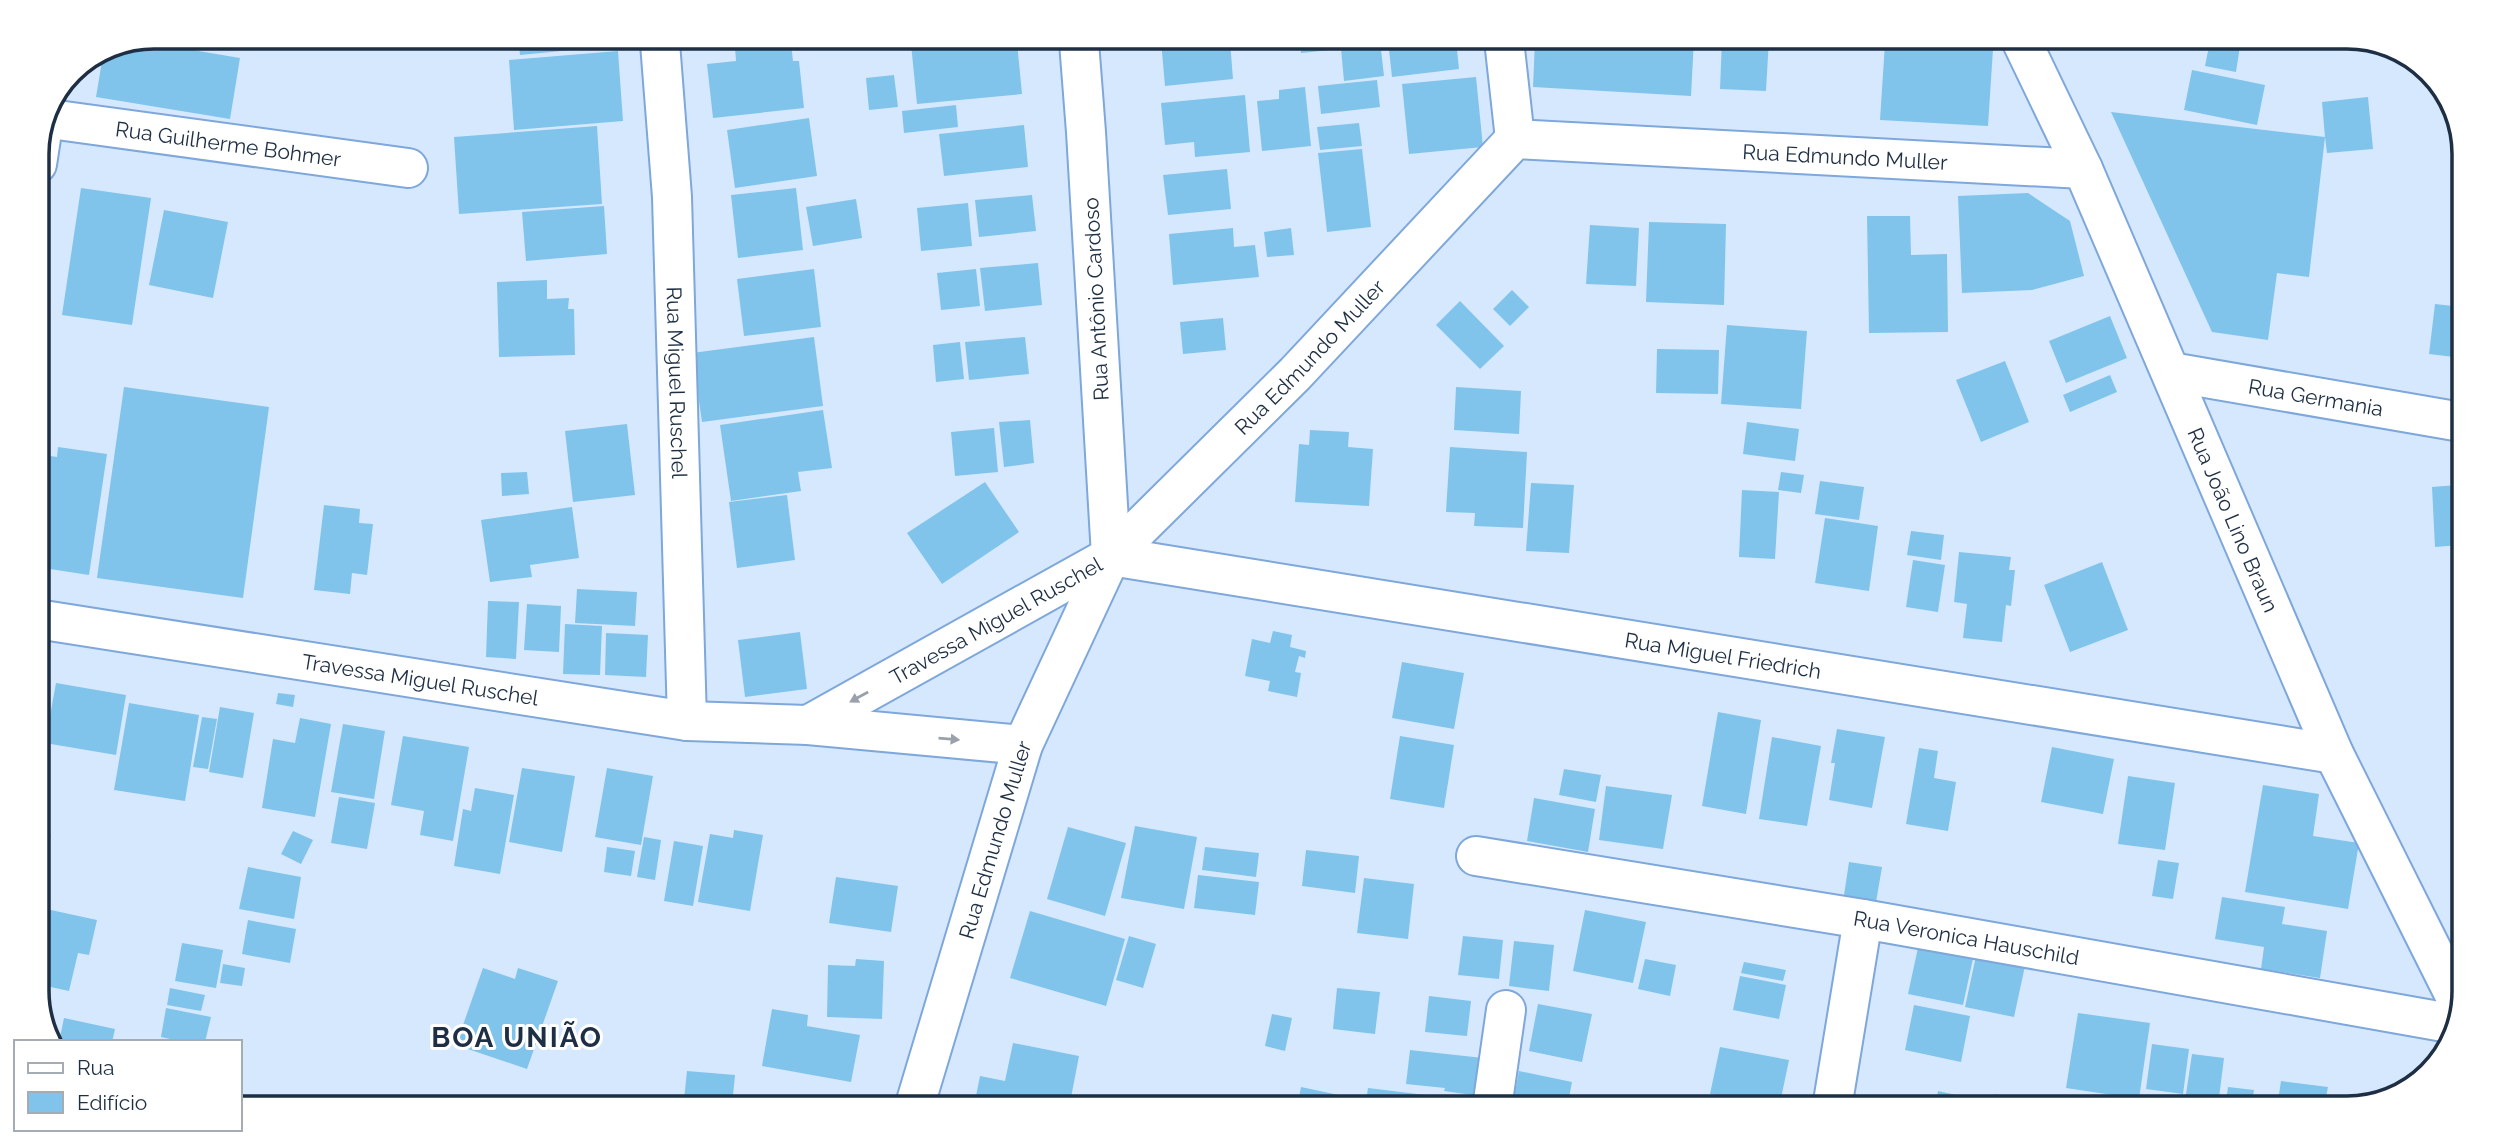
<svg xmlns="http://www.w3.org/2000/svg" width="2501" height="1145" viewBox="0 0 2501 1145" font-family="Raleway,sans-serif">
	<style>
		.building { fill: #80c4eb }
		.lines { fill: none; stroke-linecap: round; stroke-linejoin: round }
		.minor-casing { stroke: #7ea7db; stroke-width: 42 }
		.tertiary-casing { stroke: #7ea7db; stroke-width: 42 }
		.minor { stroke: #fff; stroke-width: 38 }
		.tertiary { stroke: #fff; stroke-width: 38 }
		.oneway { fill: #9aa1ab }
		.labels { text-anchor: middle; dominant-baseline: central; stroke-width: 6; stroke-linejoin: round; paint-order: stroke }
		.street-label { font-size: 21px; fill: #1e2f44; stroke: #fff }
		.district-label { font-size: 28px; font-weight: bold; letter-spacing: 2px; fill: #1e2f44; stroke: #fff }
		.rim { fill: none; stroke: #1e2f44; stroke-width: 3.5 }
	</style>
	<rect width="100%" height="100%" fill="#d6e8fe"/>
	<!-- building -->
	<path class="building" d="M2169 37H2198L2197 43Z
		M1694 39 1691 96 1533 87 1535 40Z
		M1722 39H1769L1766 91 1720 89Z
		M1456 40 1459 69 1392 77 1388 41Z
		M1161 41H1230L1233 79 1165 86Z
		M1300 41H1380L1384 76 1344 81 1341 49 1301 53Z
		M2210 41 2240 46 2236 72 2205 66Z
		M929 42H1017L1022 94 917 104 911 44Z
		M770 43H791L793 61H799L804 108 713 118 707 64 736 61 735 47Z
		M1885 43 1993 49 1988 126 1880 120Z
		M519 44H602L603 47 520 55Z
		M163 45 240 58 230 119 96 97 104 49 109 46Z
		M618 51 623 121 514 130 509 60Z
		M2192 70 2265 85 2257 125 2184 110Z
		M894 75 898 107 869 110 866 78Z
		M1476 77 1483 147 1409 154 1402 84Z
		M1377 80 1380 107 1321 114 1318 86Z
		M1305 87 1311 146 1262 151 1257 101 1279 99V90Z
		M1245 95 1250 152 1195 157 1194 142 1165 145 1161 103Z
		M2368 97 2373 149 2327 153 2325 137 2309 277 2277 273 2268 340 2212 332 2111 112 2325 137 2322 102Z
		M956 105 958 127 904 133 902 111Z
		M809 118 817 176 735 188 727 130Z
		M1359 123 1362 146 1320 150 1317 127Z
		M1024 125 1028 167 944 176 939 134Z
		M597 126 602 204 459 214 454 137Z
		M1362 149 1371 227 1327 232 1318 153Z
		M1227 169 1231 209 1168 215 1163 175Z
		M81 188 151 198 132 325 62 315Z
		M796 188 803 250 738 258 731 195Z
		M2028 193 2070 221 2084 276 2032 290 1962 293 1958 196Z
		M1032 195 1036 231 979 237 975 200Z
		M856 199 862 238 813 246 806 207Z
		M968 203 972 246 921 251 917 208Z
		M604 206 607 254 526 261 522 212Z
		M164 210 228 222 213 298 149 285Z
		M1867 216H1910L1911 255 1947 254 1948 332 1869 333Z
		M1649 222 1726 224 1724 305 1646 302Z
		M1590 225 1639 228 1636 286 1586 284Z
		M1233 228 1234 247 1255 245 1259 277 1173 285 1169 234Z
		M1291 228 1294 255 1267 257 1264 232Z
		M1038 263 1042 305 985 311 980 268Z
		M814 269 821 327 744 336 737 279Z
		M976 269 980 306 941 310 937 273Z
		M547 280V299L569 298 568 309H574L575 355 499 357 497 282Z
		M1512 290 1529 307 1510 326 1493 309Z
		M1460 301 1504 346 1480 369 1436 325Z
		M2435 304 2462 307V358L2429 354Z
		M2110 316 2127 358 2066 383 2049 341Z
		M1223 318 1226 350 1183 354 1180 322Z
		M1727 325 1807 331 1801 409 1721 404Z
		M814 337 823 406 702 422 692 353Z
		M1025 337 1029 374 969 380 965 342Z
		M960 342 964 379 936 382 933 345Z
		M1657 349 1719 350 1718 394 1656 393Z
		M2005 361 2029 422 1981 442 1956 380Z
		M2110 375 2117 392 2070 412 2063 395Z
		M124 387 269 407 243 598 97 578Z
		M1456 387 1521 391 1519 434 1454 430Z
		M823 410 832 468 798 472 801 491 731 501 720 425Z
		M1030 420 1034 463 1004 467 999 422Z
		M1747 422 1799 429 1795 461 1743 454Z
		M627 424 635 495 573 502 565 431Z
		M994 428 998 472 955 476 951 432Z
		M1310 430 1349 432 1348 447 1373 449 1369 506 1295 502 1299 444 1309 445Z
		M58 447 107 454 89 575 37 567V454L57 457Z
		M1450 447 1527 452 1523 528 1474 526 1475 513 1446 512Z
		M527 472 529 494 502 496 501 473Z
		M1781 472 1804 475 1801 493 1778 490Z
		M1820 481 1864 487 1859 520 1815 514Z
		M985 482 1019 532 942 584 907 533Z
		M1531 483 1574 485 1569 553 1526 551Z
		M2457 485 2460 545 2435 547 2432 487Z
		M1742 490 1779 492 1775 559 1739 557Z
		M787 495 795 560 737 568 729 502Z
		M324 505 360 509 359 523 373 524 367 575 352 573 350 594 314 590Z
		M572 507 579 558 530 565 532 577 490 582 481 520Z
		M1825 518 1878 526 1869 591 1815 583Z
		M1911 531 1944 535 1941 560 1907 555Z
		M1959 552 2011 557 2009 570H2015L2011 606 2006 605 2002 642 1963 638 1967 604 1954 602Z
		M1913 560 1945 565 1938 612 1906 607Z
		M2102 562 2128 630 2070 652 2044 585Z
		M577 589 637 592 635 626 575 623Z
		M488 601 519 602 516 659 486 657Z
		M527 604 561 606 559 652 524 650Z
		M565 624 602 626 600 675 563 674Z
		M1273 631 1292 635 1290 647 1306 651 1305 658 1299 656 1295 672 1301 673 1297 697 1268 691 1270 681 1245 676 1252 639 1270 643Z
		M800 632 807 689 745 697 738 640Z
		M606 633 648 635 646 677 605 675Z
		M1402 662 1464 673 1454 729 1392 718Z
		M56 683 126 695 116 755 45 743Z
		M278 693 295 695 293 707 276 704Z
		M129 703 199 715 185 801 114 790Z
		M220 707 254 713 243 778 209 772Z
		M1718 712 1761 720 1746 814 1702 806Z
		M202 717 217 719 208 769 193 767Z
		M300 718 331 724 315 817 262 808 273 739 295 743Z
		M343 724 385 731 374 799 331 792Z
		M1837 729 1885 737 1872 808 1829 800 1835 763H1831Z
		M403 736 469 747 453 841 420 835 424 811 391 805Z
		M1400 736 1454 745 1444 808 1390 799Z
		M1772 737 1821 746 1807 826 1759 819Z
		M2052 747 2114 759 2103 814 2041 802Z
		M1919 748 1938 751 1934 778 1956 782 1948 831 1906 824Z
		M522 768 575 776 562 852 509 842Z
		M607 768 653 776 641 845 595 837Z
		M1564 769 1601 775 1596 802 1559 795Z
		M2128 776 2175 783 2165 850 2118 844Z
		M2263 785 2319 794 2313 836 2359 843 2348 909 2245 892Z
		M1606 786 1672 795 1663 849 1599 840Z
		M475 788 514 795 500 874 454 866 463 809 471 811Z
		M339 797 375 803 367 849 331 843Z
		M1534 798 1595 809 1588 852 1527 841Z
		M37 813 49 815 46 830 37 828Z
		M1135 826 1197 837 1184 909 1121 898Z
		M1068 827 1126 843 1105 916 1047 899Z
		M734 830 763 835 750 911 698 902 710 834 733 838Z
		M293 831 313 840 301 864 281 854Z
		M37 832 51 835 44 871 37 870Z
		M644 837 661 840 655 880 637 877Z
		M674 841 703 846 693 906 664 901Z
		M607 847 635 851 631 876 604 872Z
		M1205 847 1259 853 1256 877 1202 870Z
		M1306 850 1359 856 1355 893 1302 886Z
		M2158 860 2179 863 2173 899 2152 896Z
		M1849 862 1882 867 1875 908 1843 902Z
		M248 867 301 877 294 919 239 909Z
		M1198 875 1259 882 1255 915 1194 908Z
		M836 877 898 886 891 932 829 923Z
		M1364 878 1414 884 1408 939 1357 933Z
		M2222 897 2285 907 2282 924 2327 931 2320 978 2261 969 2264 947 2215 939Z
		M37 907 97 920 89 955 78 953 69 991 37 984Z
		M1585 910 1646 922 1633 983 1573 971Z
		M1030 911 1125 939 1106 1006 1010 978Z
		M248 920 296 929 290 963 242 954Z
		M1129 936 1156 944 1143 988 1116 980Z
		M1463 936 1503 940 1499 979 1458 975Z
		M1514 941 1554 945 1549 991 1509 986Z
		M182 943 223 950 216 988 175 981Z
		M1919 943 1974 954 1963 1005 1908 994Z
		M1976 956 2025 966 2014 1017 1965 1007Z
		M856 959 884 961 882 1019 827 1017 828 965 855 966Z
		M1645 959 1676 965 1670 996 1638 989Z
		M1744 962 1786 970 1783 981 1741 973Z
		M223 964 245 968 242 986 220 983Z
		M483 968 515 979 518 968 558 981 527 1069 456 1045Z
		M1740 976 1786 985 1779 1019 1733 1010Z
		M170 988 205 995 201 1011 167 1005Z
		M1337 988 1380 992 1375 1034 1333 1029Z
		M1429 996 1471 1001 1467 1036 1425 1032Z
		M1538 1004 1592 1014 1582 1062 1529 1051Z
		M1914 1005 1970 1016 1961 1062 1905 1050Z
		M166 1008 211 1017 205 1042H184L161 1037Z
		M772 1009 808 1015 807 1026 860 1035 851 1082 762 1066Z
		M2078 1013 2150 1023 2139 1099 2066 1088Z
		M1272 1014 1292 1018 1285 1051 1265 1046Z
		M64 1018 115 1029 112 1042H59Z
		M1013 1043 1079 1056 1069 1108H1048L1029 1105V1108H1010L975 1101 980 1076 1005 1081Z
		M2152 1044 2189 1049 2183 1094 2146 1089Z
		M1720 1047 1789 1060 1779 1108 1710 1094Z
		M1410 1050 1483 1058 1479 1096 1444 1091 1445 1088 1406 1084Z
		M2192 1054 2224 1058 2218 1106 2185 1101Z
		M687 1071 735 1075 732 1105 684 1100Z
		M1519 1071 1572 1082 1567 1108H1512Z
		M2281 1081 2328 1087 2324 1108H2277Z
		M2418 1082 2413 1088 2387 1096 2386 1088Z
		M1301 1087 1348 1097 1346 1108H1297Z
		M2228 1087 2254 1090 2251 1108H2225Z
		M1368 1088 1442 1097 1441 1108H1365Z
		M1938 1091 1965 1097 1963 1108H1935Z
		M1994 1094 2022 1099 2020 1108H1991Z
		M1683 1099 1706 1104 1705 1108H1681Z
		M1451 1102 1478 1105 1477 1108H1450Z"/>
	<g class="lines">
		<defs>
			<g id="minor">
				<path d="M1504 40 1515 139"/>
				<path id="s1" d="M660 43 672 197 687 721"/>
				<path id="s2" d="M50 119 408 168"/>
				<path d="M37 164 41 138"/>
				<path id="s3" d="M2171 372 2461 422"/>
				<path id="s4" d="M1111 556 2334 754"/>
				<path id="s5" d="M37 619 687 721 808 725 1023 745"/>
				<path id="s6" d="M808 725 1111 556 1295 374 1515 139 2083 169"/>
				<path id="s7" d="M1476 856 1863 919 2455 1024"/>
				<path d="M1492 1108 1506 1010"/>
				<path d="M1832 1108 1863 919"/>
			</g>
			<g id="tertiary">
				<path id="s8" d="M2020 38 2083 169 2334 754 2456 998"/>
				<path id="s9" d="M914 1108 1023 745 1111 556 1086 132 1079 42"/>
			</g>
		</defs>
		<!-- minor casing -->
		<use href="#minor" class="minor-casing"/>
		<!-- tertiary casing -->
		<use href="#tertiary" class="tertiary-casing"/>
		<!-- minor -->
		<use href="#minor" class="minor"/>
		<!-- tertiary -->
		<use href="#tertiary" class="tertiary"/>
	</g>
	<!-- one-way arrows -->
	<defs><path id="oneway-solid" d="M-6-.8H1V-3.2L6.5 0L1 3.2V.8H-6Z" transform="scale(1.75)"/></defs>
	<g class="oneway">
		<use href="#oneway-solid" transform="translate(859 697) rotate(151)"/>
		<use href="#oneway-solid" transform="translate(949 739) rotate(5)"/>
	</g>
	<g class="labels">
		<!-- street labels -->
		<g class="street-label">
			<text stroke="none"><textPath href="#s2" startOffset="180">Rua Guilherme Bohmer</textPath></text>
			<text stroke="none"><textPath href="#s6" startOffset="1258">Rua Edmundo Muller</textPath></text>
			<text transform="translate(1096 299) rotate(-93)">Rua Antônio Cardoso</text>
			<text stroke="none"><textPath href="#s6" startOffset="628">Rua Edmundo Muller</textPath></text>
			<text stroke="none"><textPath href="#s1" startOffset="340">Rua Miguel Ruschel</textPath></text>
			<text stroke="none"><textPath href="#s3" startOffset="147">Rua Germania</textPath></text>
			<text stroke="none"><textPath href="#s8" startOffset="527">Rua João Lino Braun</textPath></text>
			<text stroke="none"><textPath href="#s6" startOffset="215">Travessa Miguel Ruschel</textPath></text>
			<text stroke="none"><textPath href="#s4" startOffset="620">Rua Miguel Friedrich</textPath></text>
			<text stroke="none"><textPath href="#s5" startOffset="388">Travessa Miguel Ruschel</textPath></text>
			<text stroke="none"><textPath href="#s9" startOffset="280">Rua Edmundo Muller</textPath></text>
			<text stroke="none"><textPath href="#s7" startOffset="497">Rua Veronica Hauschild</textPath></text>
		</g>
		<!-- district labels -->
		<g class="district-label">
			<text x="517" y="1037">BOA UNIÃO</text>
		</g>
	</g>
	<!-- crop -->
	<path d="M0 0H2501V1145H0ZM154 49H2347A105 105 0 0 1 2452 154V991A105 105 0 0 1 2347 1096H154A105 105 0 0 1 49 991V154A105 105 0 0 1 154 49Z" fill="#fff" fill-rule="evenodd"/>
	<path class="rim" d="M154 49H2347A105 105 0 0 1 2452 154V991A105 105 0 0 1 2347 1096H154A105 105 0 0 1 49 991V154A105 105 0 0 1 154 49Z"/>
	<!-- legend -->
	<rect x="14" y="1040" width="228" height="91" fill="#ffffff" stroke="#a5acb4" stroke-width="2"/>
	<rect x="28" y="1063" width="35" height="10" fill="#ffffff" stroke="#a5acb4" stroke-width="2"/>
	<text x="77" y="1075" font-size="21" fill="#1e2f44">Rua</text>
	<rect x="28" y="1092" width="35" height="21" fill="#80c4eb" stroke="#a5acb4" stroke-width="2"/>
	<text x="77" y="1110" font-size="21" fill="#1e2f44">Edifício</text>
</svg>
